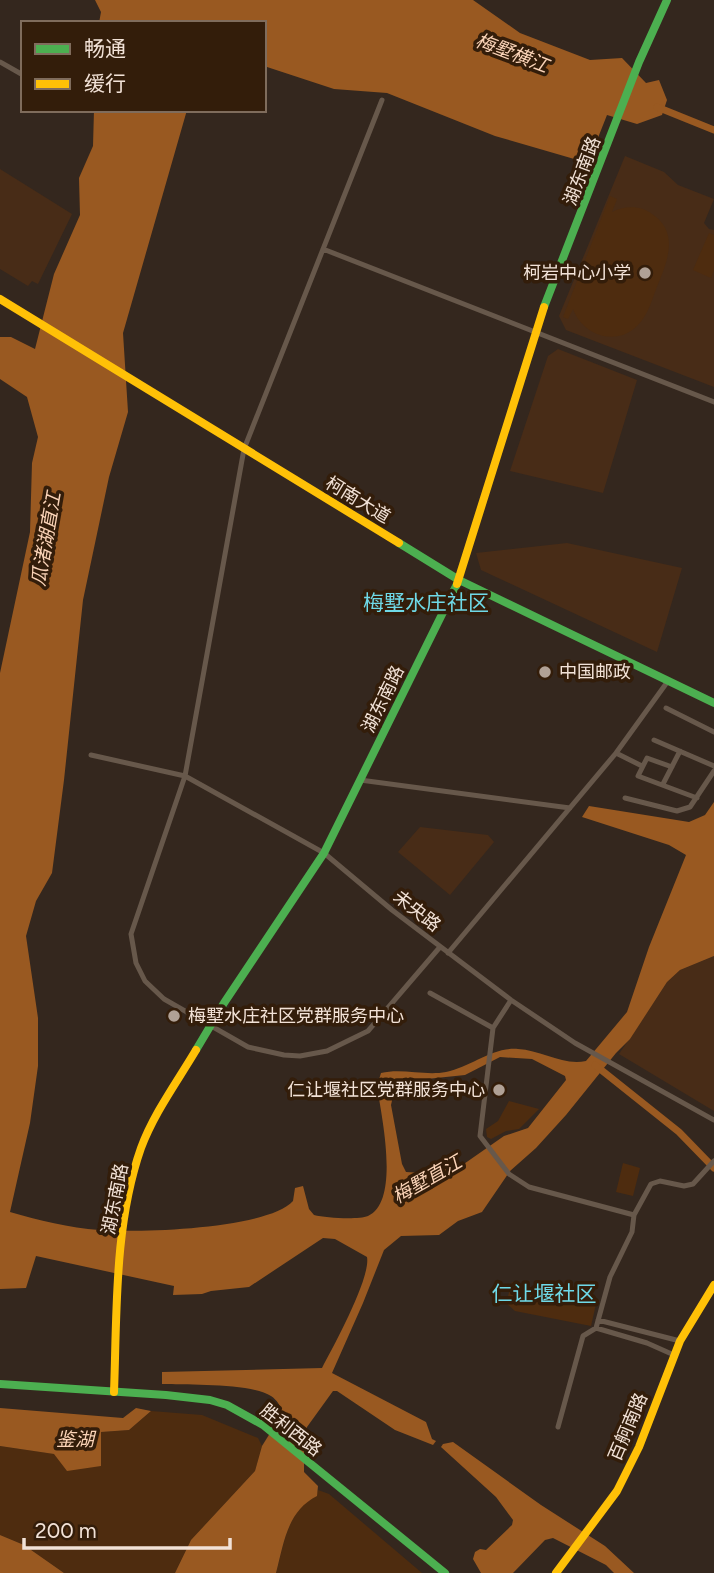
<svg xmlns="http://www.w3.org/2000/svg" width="714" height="1573" viewBox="0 0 714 1573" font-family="Figtree,'Noto Sans SC',sans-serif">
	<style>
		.built { fill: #482c17 }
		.green { fill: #4e2c0f }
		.water { fill: #995921; fill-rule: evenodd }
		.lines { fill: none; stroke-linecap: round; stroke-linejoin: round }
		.canal { stroke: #995921; stroke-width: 7 }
		.street { stroke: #67584b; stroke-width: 5 }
		.fast { stroke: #4caf50; stroke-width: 8 }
		.slow { stroke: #ffc107; stroke-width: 8 }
		.poi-dot { fill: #b0a196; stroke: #331d0a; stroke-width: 2.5 }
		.labels { text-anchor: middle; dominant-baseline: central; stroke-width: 7; stroke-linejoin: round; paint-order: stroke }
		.street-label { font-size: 18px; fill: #f2e2d7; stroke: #331d0a }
		.poi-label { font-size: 18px; fill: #f2e2d7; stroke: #331d0a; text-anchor: end }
		.water-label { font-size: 19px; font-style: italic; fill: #fad3b7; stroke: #331d0a }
		.quarter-label { font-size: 21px; fill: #6fd9e7; stroke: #331d0a }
	</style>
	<rect width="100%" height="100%" fill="#34271e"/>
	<!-- built -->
	<path class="built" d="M625 156 664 172 678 185 714 199 704 223 709 229 714 230V387L566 330 559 316Z
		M0 169 72 214 38 284 32 281 28 286 0 269Z
		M558 349 637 380 603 493 510 471 548 356Z
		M567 543 682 568 657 652 481 570 476 553Z
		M420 827 488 835 494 842 450 895 398 852Z
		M714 956V1111L619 1054 667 982 680 970Z"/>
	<!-- green -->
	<path class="green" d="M610 196 617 199 612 212C624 206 640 205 652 214 682 234 665 266 655 292 651 303 647 316 638 325 617 347 583 336 573 309L568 319 563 317Z
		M709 233 714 235V270L711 278 693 270Z
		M509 1101 539 1109 519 1129 506 1131 491 1139 487 1137 486 1129 498 1121Z
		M623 1163 640 1168 633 1196 616 1192Z
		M512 1282 596 1304 591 1326 515 1311 506 1303Z
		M151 1411 202 1415 258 1438 262 1446 255 1471 191 1540 175 1573H64L24 1545 0 1535V1446L55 1454 101 1465V1432L129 1430Z
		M318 1490 329 1494 422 1573H276C284 1544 287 1511 316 1496Z"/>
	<!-- water -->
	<path class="water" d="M95 0H473L520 33 590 60 622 58 646 83 659 80 667 100 662 115 637 124 607 115 588 163 495 136 387 93 334 89 264 66V23H99L101 12Z
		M94 110H187L123 333 128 412 109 477 83 600 64 780 52 873 36 901 26 936 38 1018V1066L30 1123 10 1212C38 1220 70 1228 99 1230 138 1233 268 1229 293 1201L295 1188 303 1186 309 1209 314 1215C326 1218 358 1220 368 1216 401 1201 381 1114 377 1086L381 1073C402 1068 425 1076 446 1072 471 1067 492 1047 518 1049 541 1050 563 1066 586 1061L627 1012 649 947 686 855 669 845 582 817 589 806 689 822 705 815 714 802V956L680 970 667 982 630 1039 616 1053 566 1115 536 1148 510 1171 482 1212 458 1221 439 1235 401 1236 384 1250 363 1303 332 1373 426 1422 432 1439 436 1441 433 1445 395 1430 337 1391H333L307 1427 304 1441V1472L318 1486 317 1496C287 1511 284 1543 276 1573H175L191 1540 255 1471 262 1446 282 1414C281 1406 277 1400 271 1396 252 1383 187 1385 162 1384V1372L322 1368C333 1347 371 1278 367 1257L335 1239 323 1238 249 1287 211 1291 202 1294 173 1295 174 1286 36 1256 26 1288 0 1289V673L30 532 32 463 38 437 27 397 0 379V337H11L35 349 54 274 80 215 79 178 93 146ZM500 1057 532 1059 565 1076 566 1080 528 1128 504 1136 461 1166 423 1173 406 1172 402 1164 391 1105 394 1092 417 1080 465 1075Z
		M0 1408 123 1418 136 1408 151 1411 129 1430 101 1432V1466L67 1471 54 1454 0 1446Z
		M453 1442 541 1505 605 1546 634 1573H614L606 1565 553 1538 545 1540 513 1573H481L473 1559 475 1552 480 1549 486 1550 512 1525 513 1520 496 1497 441 1447 443 1444Z
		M0 1535 24 1545 64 1573H0Z"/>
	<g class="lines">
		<!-- canal -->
		<path class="canal" d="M657 107 714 130
			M595 1065 679 1132 714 1168"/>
		<!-- street -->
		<path class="street" d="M0 62 23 75
			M382 100 244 449 185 776 131 934 136 963 145 981 164 999 248 1047 284 1055 300 1056 327 1051 368 1031 440 947
			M323 249 714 402
			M666 708 714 732
			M654 740 714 766
			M616 753 642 766
			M91 755 185 776 324 853 392 910 511 1000 575 1043 714 1120
			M672 767 647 758 638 776 697 798
			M360 780 570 808
			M663 784 680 751
			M625 798 677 811 690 807 714 771
			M448 953 616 753 668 681
			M430 993 493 1028
			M511 1000 493 1028 480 1136 509 1174 529 1187 634 1215
			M598 1320 680 1341
			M596 1328 647 1343 674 1355
			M558 1427 583 1336 596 1328 610 1277 632 1232 634 1215 651 1184 660 1181 684 1186 693 1184 714 1161"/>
		<!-- fast -->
		<path class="fast" d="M544 307 639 62 667 0
			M399 543 459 580 714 703
			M196 1050 224 1003 324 853 457 584
			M0 1384 166 1395 210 1400 227 1405 263 1425 445 1573"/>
		<!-- slow -->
		<path class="slow" d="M0 299 399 543
			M457 584 544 307
			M114 1392C117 1312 114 1225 141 1148 154 1113 177 1082 196 1050
			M556 1573 617 1491 639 1447 680 1341 714 1285"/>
	</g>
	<!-- markers -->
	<g class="poi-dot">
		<circle cx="645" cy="273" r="7"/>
		<circle cx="545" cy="672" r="7"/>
		<circle cx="174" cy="1016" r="7"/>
		<circle cx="499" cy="1090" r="7"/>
	</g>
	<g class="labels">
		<!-- street labels -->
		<g class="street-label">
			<text transform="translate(582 171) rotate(-69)">湖东南路</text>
			<text transform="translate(358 500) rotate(31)">柯南大道</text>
			<text transform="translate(383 699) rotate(-64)">湖东南路</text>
			<text transform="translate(417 911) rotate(38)">未央路</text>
			<text transform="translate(115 1199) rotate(-79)">湖东南路</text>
			<text transform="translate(628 1427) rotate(-67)">百舸南路</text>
			<text transform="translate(291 1430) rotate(38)">胜利西路</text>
		</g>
		<!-- poi labels -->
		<g class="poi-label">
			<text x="631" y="273">柯岩中心小学</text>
			<text x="559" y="672" text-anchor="start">中国邮政</text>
			<text x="188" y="1016" text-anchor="start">梅墅水庄社区党群服务中心</text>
			<text x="485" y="1090">仁让堰社区党群服务中心</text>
		</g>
		<!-- water labels -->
		<g class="water-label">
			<text transform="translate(512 53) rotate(21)">梅墅横江</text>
			<text transform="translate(46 539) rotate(-80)">瓜渚湖直江</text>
			<text transform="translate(427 1179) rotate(-30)">梅墅直江</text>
			<text x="75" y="1439">鉴湖</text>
		</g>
		<!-- quarter labels -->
		<g class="quarter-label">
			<text x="426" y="602">梅墅水庄社区</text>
			<text x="544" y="1293">仁让堰社区</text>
		</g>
	</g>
	<!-- legend -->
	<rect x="21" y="21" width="245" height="91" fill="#331d0a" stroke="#7f6c5c" stroke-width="2"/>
	<rect x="35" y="44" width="35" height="10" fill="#4caf50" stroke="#7f6c5c" stroke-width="2"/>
	<text x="84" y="56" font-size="21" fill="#f2e2d7">畅通</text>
	<rect x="35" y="79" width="35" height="10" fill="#ffc107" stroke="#7f6c5c" stroke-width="2"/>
	<text x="84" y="91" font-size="21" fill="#f2e2d7">缓行</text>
	<!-- scale -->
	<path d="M24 1538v10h206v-10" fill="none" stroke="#f2e2d7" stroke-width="3.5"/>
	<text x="35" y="1538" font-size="21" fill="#f2e2d7" stroke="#331d0a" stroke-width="5" paint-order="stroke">200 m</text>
</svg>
